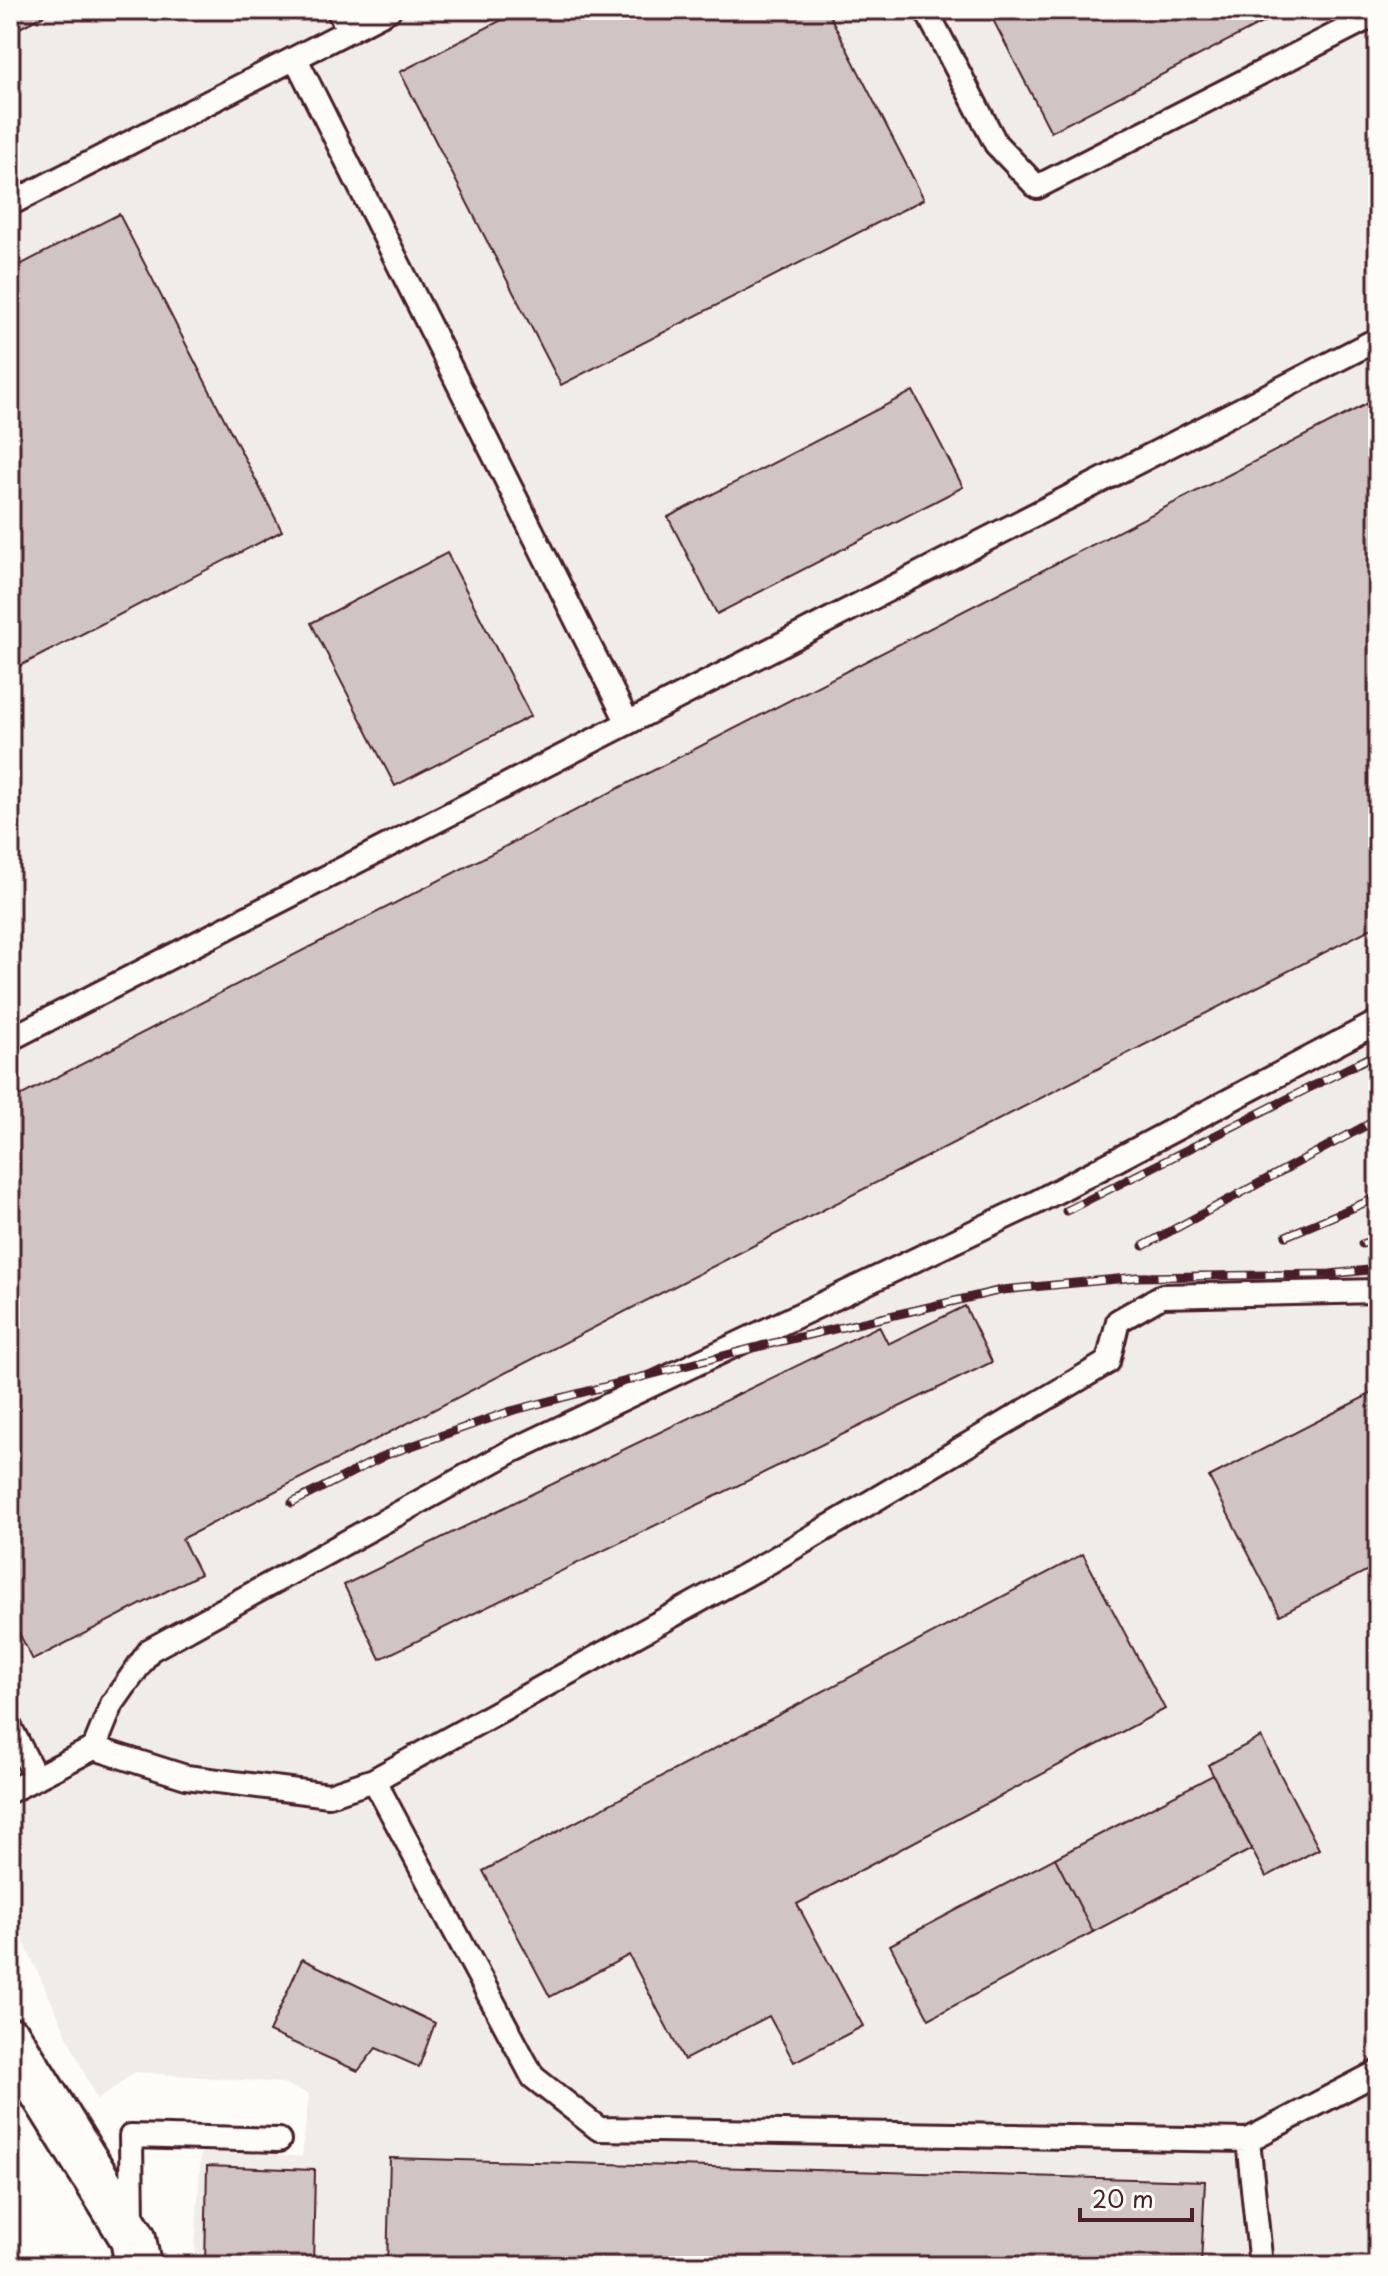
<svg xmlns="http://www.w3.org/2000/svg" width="1388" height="2276" viewBox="0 0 1388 2276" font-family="'Playpen Sans',sans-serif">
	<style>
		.built { fill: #f0ece8 }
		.building { fill: #d0c5c4; stroke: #4a1f2b; stroke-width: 2 }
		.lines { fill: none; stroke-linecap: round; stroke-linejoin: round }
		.lane-casing { stroke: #4a1f2b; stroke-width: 28 }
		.street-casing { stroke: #4a1f2b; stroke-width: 50 }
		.lane { stroke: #fdfcf7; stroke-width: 22 }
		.street { stroke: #fdfcf7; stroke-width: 44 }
		.rail-casing { stroke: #4a1f2b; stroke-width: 9 }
		.rail { stroke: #fdfcf7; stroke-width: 6; stroke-dasharray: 18; stroke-linecap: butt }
	</style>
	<rect width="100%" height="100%" fill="#fdfcf7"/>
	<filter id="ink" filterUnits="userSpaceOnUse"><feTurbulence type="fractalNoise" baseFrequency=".0125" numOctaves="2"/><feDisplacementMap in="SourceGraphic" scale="16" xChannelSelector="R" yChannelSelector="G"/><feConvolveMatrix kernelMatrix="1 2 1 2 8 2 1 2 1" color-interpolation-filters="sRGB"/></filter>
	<g filter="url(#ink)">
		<!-- built -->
		<path class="built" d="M10 10H1378V2266H194L201 2150 302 2157 309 2094 282 2083 135 2072 97 2100 10 1912Z"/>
		<!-- building -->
		<path class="building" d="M10 10H54L10 33Z
			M521 10H827L924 199 561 385 400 72Z
			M988 10H1287L1051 132Z
			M119 214 282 531 10 671V270Z
			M913 391 963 487 717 614 668 517Z
			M1378 398V925L182 1539 200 1574 33 1660 10 1616V1101Z
			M447 553 531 716 395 786 311 623Z
			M965 1306 992 1362 380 1659 344 1585 879 1326 888 1344Z
			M1378 1390V1565L1280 1615 1209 1477Z
			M1083 1554 1165 1709 797 1904 863 2026 794 2062 769 2016 684 2060 629 1955 550 1997 483 1871Z
			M1261 1737 1319 1849 1266 1877 1208 1765Z
			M1213 1775 1252 1849 1093 1932 1055 1858Z
			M1055 1858 1093 1932 929 2019 890 1945Z
			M302 1959 435 2023 419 2067 376 2048 358 2071 269 2032Z
			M390 2158 1205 2181 1201 2266H387Z
			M207 2166 315 2170 313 2266H205Z"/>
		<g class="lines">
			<defs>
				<path id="lane" d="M338 10 349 31
					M926 10 996 144 1037 187 1378 13
					M296 59 628 723
					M10 204 389 10
					M10 1039 1378 339
					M10 1727 36 1778
					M94 1748 112 1704 150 1650 512 1451 1035 1203 1378 1022
					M374 1780 533 2077 599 2129 1248 2140 1378 2072
					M10 1791 94 1748 186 1777 329 1795 374 1780 771 1561 1108 1362 1118 1321 1162 1296 1378 1291
					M1248 2140 1261 2266
					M132 2225 131 2136 279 2140"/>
				<path id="street" d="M10 2040 133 2238 138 2266"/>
			</defs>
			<!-- lane casing -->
			<use href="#lane" class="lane-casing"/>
			<!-- street casing -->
			<use href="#street" class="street-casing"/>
			<!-- lane -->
			<use href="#lane" class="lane"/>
			<!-- street -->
			<use href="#street" class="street"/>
			<defs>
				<path id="rail" d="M1066 1211 1378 1053
					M1286 1236 1378 1197
					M1362 1244 1378 1238
					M1143 1246 1378 1119
					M292 1503 386 1455 511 1411 761 1346 1002 1290 1138 1277 1330 1274 1378 1269"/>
			</defs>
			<!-- rail casing -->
			<use href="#rail" class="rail-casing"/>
			<!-- rail -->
			<use href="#rail" class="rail"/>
		</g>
	</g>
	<!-- margin -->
	<rect width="1388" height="2276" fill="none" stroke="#fdfcf7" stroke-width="40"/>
	<rect x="20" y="20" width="1348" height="2236" fill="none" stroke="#4a1f2b" stroke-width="3" filter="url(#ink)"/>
	<!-- scale -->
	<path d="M1080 2208v12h112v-12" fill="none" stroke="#4a1f2b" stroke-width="4"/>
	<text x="1092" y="2208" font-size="24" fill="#4a1f2b" stroke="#fdfcf7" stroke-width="6" paint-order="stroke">20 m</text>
</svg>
